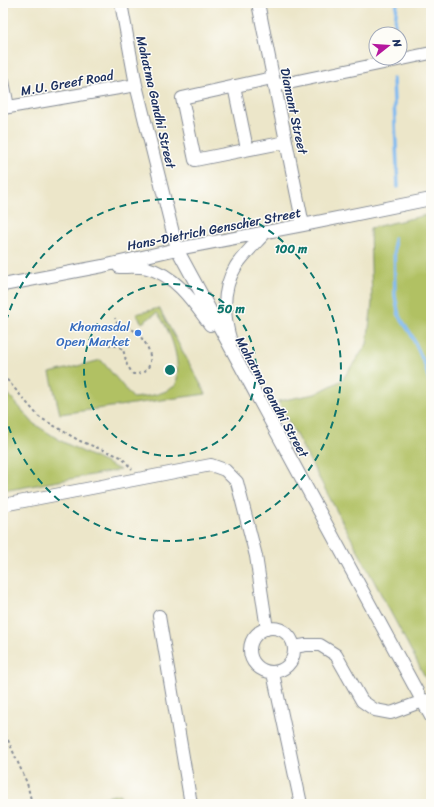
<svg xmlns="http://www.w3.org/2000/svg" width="434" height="807" viewBox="0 0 434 807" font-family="Sriracha,sans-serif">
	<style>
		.green { fill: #b1c164; stroke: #667861 }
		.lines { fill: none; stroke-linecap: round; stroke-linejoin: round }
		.stream { stroke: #7fbaf1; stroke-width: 3.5 }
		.minor-casing { stroke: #848a94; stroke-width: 14 }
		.path { stroke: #848a94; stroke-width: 2; stroke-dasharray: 3 3; stroke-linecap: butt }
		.minor { stroke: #fff; stroke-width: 12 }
		.ring { fill: none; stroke: #0f766e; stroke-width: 2; stroke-dasharray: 7 5 }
		.shop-dot { fill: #3f7fe0; stroke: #fdfcf7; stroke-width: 1.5 }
		.labels { text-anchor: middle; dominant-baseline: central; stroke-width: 3; stroke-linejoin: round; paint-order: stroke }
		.street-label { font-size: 13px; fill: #1b2f5e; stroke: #fdfcf7 }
		.shop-label { font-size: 13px; fill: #366cbe; stroke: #fdfcf7; text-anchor: end }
		.centre { fill: #0f766e; stroke: #fdfcf7; stroke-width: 2 }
		.ring-label { font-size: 12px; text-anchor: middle; font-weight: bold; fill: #0f766e; stroke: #fdfcf7; stroke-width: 3; stroke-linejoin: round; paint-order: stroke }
	</style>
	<rect width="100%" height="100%" fill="#fdfcf7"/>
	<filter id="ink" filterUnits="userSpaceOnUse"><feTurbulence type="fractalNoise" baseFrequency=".025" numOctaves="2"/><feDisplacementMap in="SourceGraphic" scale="8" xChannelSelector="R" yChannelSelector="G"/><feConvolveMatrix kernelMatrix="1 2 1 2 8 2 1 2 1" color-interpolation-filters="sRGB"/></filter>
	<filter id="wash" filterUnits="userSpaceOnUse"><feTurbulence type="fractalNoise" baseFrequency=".012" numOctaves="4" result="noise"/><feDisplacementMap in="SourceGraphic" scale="16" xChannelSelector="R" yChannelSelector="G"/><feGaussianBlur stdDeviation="0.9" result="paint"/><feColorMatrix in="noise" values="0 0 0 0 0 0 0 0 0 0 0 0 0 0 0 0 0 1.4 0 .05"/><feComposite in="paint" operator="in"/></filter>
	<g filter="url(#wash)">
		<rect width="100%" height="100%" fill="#ece6c9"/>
		<!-- green -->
		<path class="green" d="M426 215 431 239V688L278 401 315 394 342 380 367 344 372 303 370 228Z
			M159 308 206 394 60 414 50 373 101 360 133 398C149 396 163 395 176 385 181 361 172 332 157 313L142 323 136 314Z
			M3 388 34 424 63 442 120 470 3 491Z
			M120 794 122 804H71Z"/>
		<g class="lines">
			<!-- stream -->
			<path class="stream" d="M394 34 397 3
				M393 79 398 187
				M394 238 395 296 399 316 411 334 425 365 431 388"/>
		</g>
	</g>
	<g filter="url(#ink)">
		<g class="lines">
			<defs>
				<path id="minor" d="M121 3 136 85 177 249 431 717
					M258 3 303 225
					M272 78 182 98 195 160 286 142
					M3 81 8 107
					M234 86 247 149
					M274 86 431 53
					M3 108 136 85
					M119 267C128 267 138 266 147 268 176 275 194 303 210 325
					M3 285 103 266 177 249 303 225 431 199
					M231 342C223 316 221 290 236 266 244 254 255 244 265 233
					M3 505 211 465 225 470 237 482 256 556 267 629
					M159 616 191 804
					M250 650a22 22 0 1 1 44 0a22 22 0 1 1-44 0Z
					M294 647 306 645H320L336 655 362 701 375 710 391 713 423 701 430 700
					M273 673 301 804"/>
			</defs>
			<!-- minor casing -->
			<use href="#minor" class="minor-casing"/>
			<!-- path -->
			<path class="path" d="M96 346C106 344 114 344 123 349L127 365 133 374C155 375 153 352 143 340 137 331 127 325 117 323L115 318
				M3 375 39 417 80 441 121 457 132 469
				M3 729 27 783 32 804"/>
			<!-- minor -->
			<use href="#minor" class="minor"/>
		</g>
	</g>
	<!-- distance rings -->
	<g class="ring">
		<circle cx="170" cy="370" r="86"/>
		<path d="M3 333A171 171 0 1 1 3 407"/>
	</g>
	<!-- markers -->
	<circle class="shop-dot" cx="138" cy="333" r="4"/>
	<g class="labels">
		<!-- street labels -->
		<g class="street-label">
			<text transform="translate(67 83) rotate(-10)">M.U. Greef Road</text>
			<text transform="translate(156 102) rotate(77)">Mahatma Gandhi Street</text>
			<text transform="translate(294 111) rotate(78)">Diamant Street</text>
			<text transform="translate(214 229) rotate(-11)">Hans-Dietrich Genscher Street</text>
			<text transform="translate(272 397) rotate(61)">Mahatma Gandhi Street</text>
		</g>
		<!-- shop labels -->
		<g class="shop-label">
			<text x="130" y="326">Khomasdal<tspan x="130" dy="15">Open Market</tspan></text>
		</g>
	</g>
	<circle cx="170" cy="370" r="6" class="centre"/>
	<g class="ring-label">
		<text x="291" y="253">100 m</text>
		<text x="231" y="313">50 m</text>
	</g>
	<!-- margin -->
	<rect width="434" height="807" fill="none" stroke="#fdfcf7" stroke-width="16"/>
	<!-- north arrow -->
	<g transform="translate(388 46) rotate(73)"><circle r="19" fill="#fdfcf7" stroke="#a3aaba"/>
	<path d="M0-3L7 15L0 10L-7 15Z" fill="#b5179e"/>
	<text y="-6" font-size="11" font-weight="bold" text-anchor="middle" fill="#1b2f5e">N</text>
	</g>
</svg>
